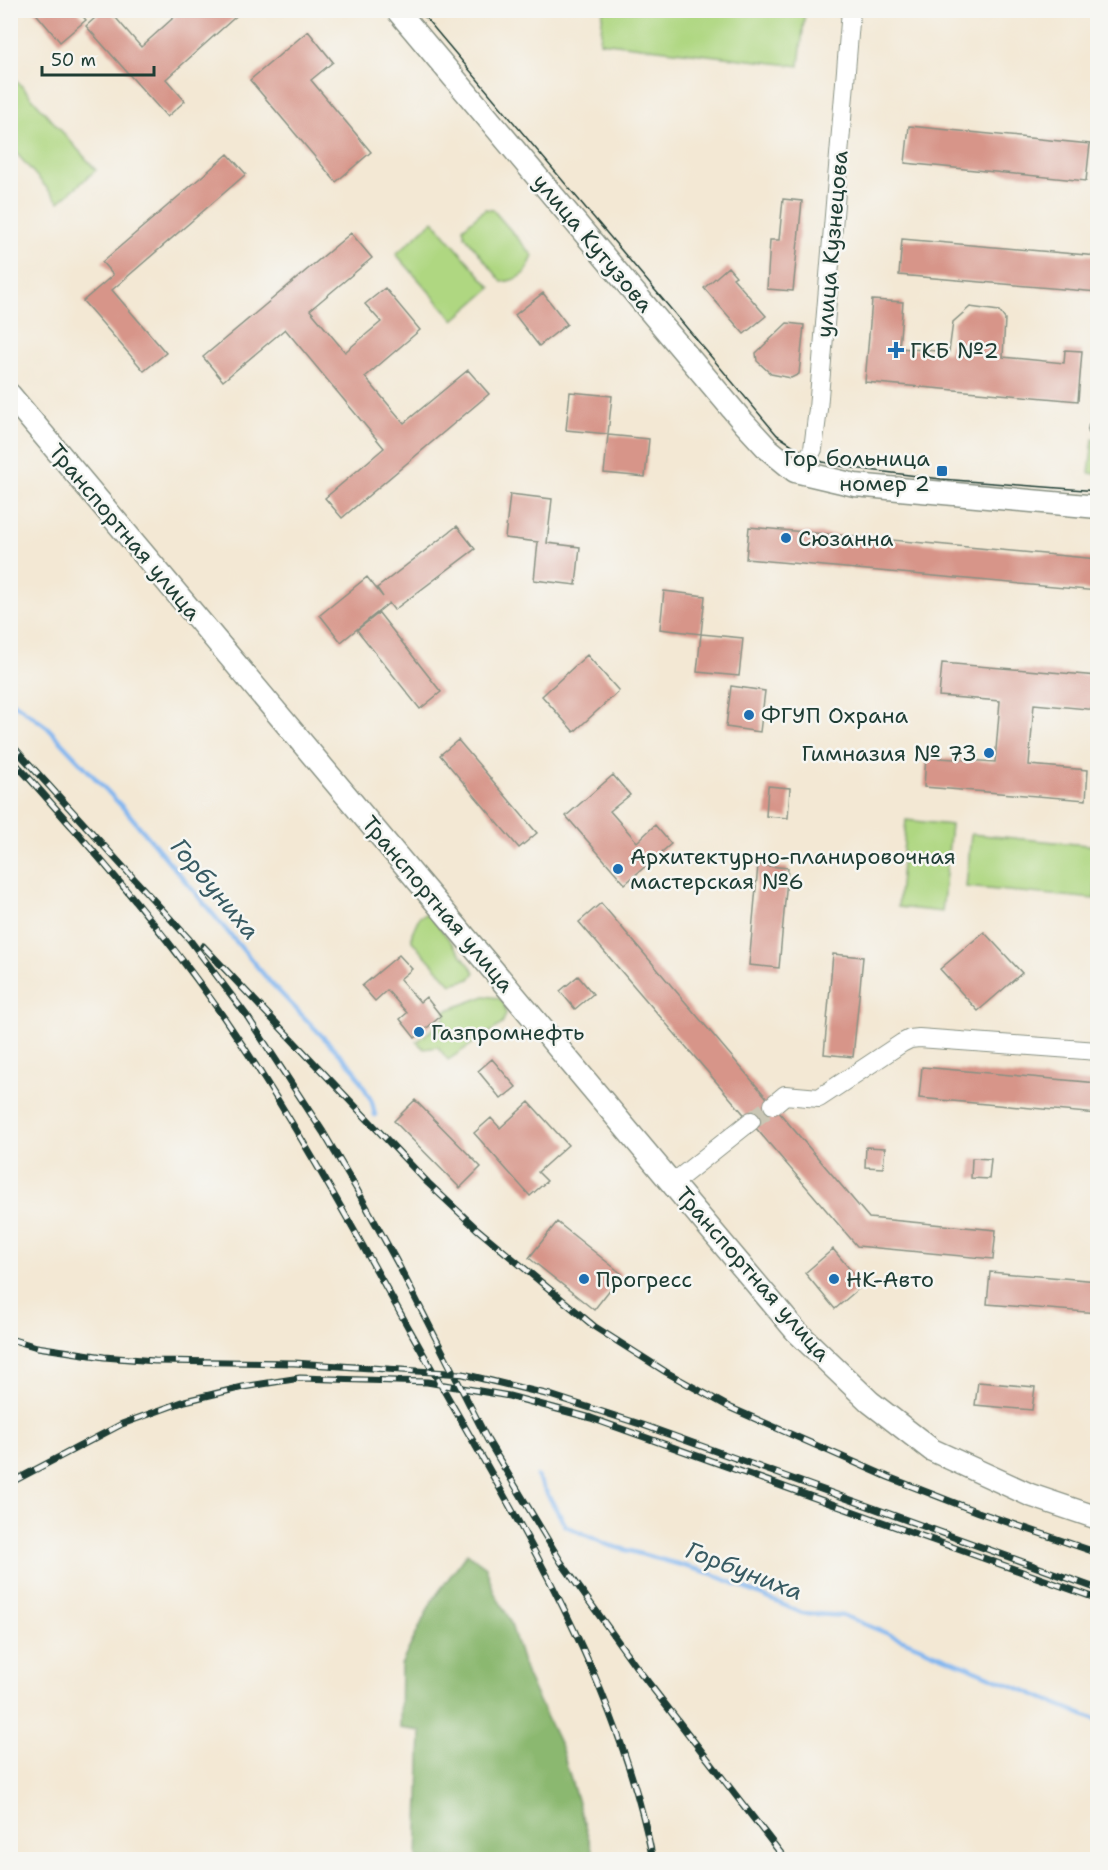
<svg xmlns="http://www.w3.org/2000/svg" width="1108" height="1870" viewBox="0 0 1108 1870" font-family="'Shantell Sans',sans-serif">
	<style>
		.green { fill: #afd781; stroke: #678a5a; stroke-width: 1.5 }
		.forest { fill: #8bb86f; stroke: #557a52; stroke-width: 1.5 }
		.lines { fill: none; stroke-linecap: round; stroke-linejoin: round }
		.stream { stroke: #81b6ef; stroke-width: 4.5 }
		.building { fill: #d79589 }
		.minor-tunnel { stroke: #c9c6b4; stroke-width: 18; stroke-dasharray: 18 9; stroke-linecap: butt }
		.minor-casing { stroke: #899284; stroke-width: 20 }
		.major-casing { stroke: #899284; stroke-width: 25 }
		.minor { stroke: #fff; stroke-width: 18 }
		.major { stroke: #fff; stroke-width: 22 }
		.tram { stroke: #1f3d34; stroke-width: 1.5 }
		.rail-casing { stroke: #1f3d34; stroke-width: 7 }
		.rail { stroke: #f6f6f2; stroke-width: 4.5; stroke-dasharray: 14; stroke-linecap: butt }
		.poi-dot { fill: #1f6fb2; stroke: #f6f6f2; stroke-width: 2 }
		.labels { text-anchor: middle; dominant-baseline: central; stroke-width: 5; stroke-linejoin: round; paint-order: stroke }
		.street-label { font-size: 22px; fill: #1f3d34; stroke: #f6f6f2 }
		.poi-label { font-size: 22px; fill: #1f3d34; stroke: #f6f6f2; text-anchor: start }
		.water-label { font-size: 24px; font-style: italic; fill: #385b63; stroke: #f6f6f2 }
	</style>
	<rect width="100%" height="100%" fill="#f6f6f2"/>
	<filter id="ink" filterUnits="userSpaceOnUse"><feTurbulence type="fractalNoise" baseFrequency=".0167" numOctaves="2"/><feDisplacementMap in="SourceGraphic" scale="12" xChannelSelector="R" yChannelSelector="G"/><feConvolveMatrix kernelMatrix="1 2 1 2 8 2 1 2 1" color-interpolation-filters="sRGB"/></filter>
	<filter id="wash" filterUnits="userSpaceOnUse"><feTurbulence type="fractalNoise" baseFrequency=".008" numOctaves="4" result="noise"/><feDisplacementMap in="SourceGraphic" scale="24" xChannelSelector="R" yChannelSelector="G"/><feGaussianBlur stdDeviation="1.35" result="paint"/><feColorMatrix in="noise" values="0 0 0 0 0 0 0 0 0 0 0 0 0 0 0 0 0 1.4 0 .05"/><feComposite in="paint" operator="in"/></filter>
	<g filter="url(#wash)">
		<rect width="100%" height="100%" fill="#f3e8d4"/>
		<!-- green -->
		<path class="green" d="M603 11H805L799 66 600 42Z
			M10 73 96 170 59 202 11 147Z
			M485 209 493 210 533 256C525 275 523 279 502 282L465 236 463 228Z
			M433 221 491 288 454 320 396 254Z
			M1093 439H1097V474L1089 473Z
			M906 820 951 825 942 912 898 907Z
			M971 834 1097 846 1095 899 966 887Z
			M428 913 475 972 470 979 451 984 412 941V933L419 917Z
			M485 996 498 998 504 1003 506 1014 502 1024 448 1060 438 1047 424 1049 417 1042 445 1018V1011Z"/>
		<!-- forest -->
		<path class="forest" d="M467 1553 486 1567 494 1592 509 1618 527 1676 561 1747 595 1859H417L421 1731 400 1728 401 1665 432 1601Z"/>
		<g class="lines">
			<!-- stream -->
			<path class="stream" d="M10 700 47 727 128 813 270 982 354 1069 372 1102 375 1115
				M537 1476 566 1526 608 1545 710 1573 802 1613 845 1616 1098 1721"/>
		</g>
		<g id="blocks">
			<!-- building -->
			<path class="building" d="M33 10H77L86 20 60 42Z
				M104 10H109L141 47 182 10H243L166 79 185 101 167 117 86 26Z
				M308 31 333 62 311 80 371 152 336 182 250 80Z
				M909 126 1090 144 1086 181 905 163Z
				M228 154 246 174 112 290 166 353 144 371 83 301 113 275 102 262Z
				M783 199 802 201 793 291 767 289 770 240H779Z
				M351 233 372 258 310 310 345 352 381 322 365 304 385 288 420 330 365 377 404 423 468 370 489 394 342 518 325 498 384 448 285 329 223 381 203 357Z
				M902 239 1098 256V292L899 275Z
				M728 267 736 276 733 278 766 316 744 334 704 288Z
				M543 293 567 324 539 346 515 315Z
				M872 300 903 302 899 348 949 352 953 322 970 307 999 311 1005 319 1003 357 1064 363 1065 350 1082 351 1078 401 865 382Z
				M787 323 804 325 799 374 791 378 771 374 757 361 756 353Z
				M570 392 612 396 608 434 566 430Z
				M608 435 649 439 645 477 604 473Z
				M510 494 552 499 547 543 580 547 576 585 534 580 538 542 505 538Z
				M457 526 475 549 394 610 389 603 341 642 320 615 367 577 383 597 377 588Z
				M749 527 1098 559V591L746 559Z
				M664 591 705 596 701 634 660 629Z
				M379 613 441 692 420 709 357 630Z
				M701 634 743 638 739 676 697 672Z
				M587 655 619 691 574 732 542 696Z
				M942 663 1098 676V710L1034 704 1029 765 1088 770 1086 800 924 787 926 757 995 762 1000 701 939 696Z
				M731 686 765 691 760 732 726 727Z
				M458 740 537 833 519 848 440 755Z
				M613 775 630 795 610 811 637 842 655 825 671 844 625 884 566 816Z
				M768 786 790 788 788 818 766 816Z
				M758 865 788 868 779 968 749 965Z
				M601 903 869 1218 996 1230 993 1259 857 1246 579 922Z
				M984 932 1022 973 978 1011 940 969Z
				M833 954 863 957 853 1057 824 1054Z
				M399 955 412 969 400 979 420 1002 426 997 441 1016 415 1038 400 1019 407 1013 387 990 375 1001 362 986Z
				M578 976 593 994 575 1009 560 991Z
				M492 1059 516 1087 501 1099 478 1071Z
				M922 1067 1098 1083V1114L919 1098Z
				M415 1100 481 1167 460 1188 394 1121Z
				M529 1102 568 1145 538 1172 547 1181 530 1196 474 1133 491 1118 500 1128Z
				M866 1147 885 1148 883 1168 865 1167Z
				M972 1158 991 1159 989 1179 971 1178Z
				M557 1222 622 1274 594 1310 529 1258Z
				M833 1249 863 1285 835 1309 805 1273Z
				M990 1272 1098 1281V1313L987 1304Z
				M978 1382 1035 1387 1032 1410 975 1405Z"/>
		</g>
	</g>
	<g filter="url(#ink)">
		<use href="#blocks" fill-opacity="0" stroke="#899284" stroke-width="1.5"/>
		<g class="lines">
			<!-- minor-tunnel -->
			<path class="minor-tunnel" d="M751 1121 773 1105"/>
			<defs>
				<path id="minor" d="M1097 429H1098
					M795 471 809 456 813 449 818 409 851 10
					M773 1105 785 1095 819 1098 902 1043 910 1039 919 1038 1098 1051
					M673 1183 751 1121"/>
				<path id="major" d="M397 10 744 423 767 448 795 471 855 485 1098 507
					M10 395 796 1331 870 1402 932 1450 1030 1495 1098 1518"/>
			</defs>
			<!-- minor casing -->
			<use href="#minor" class="minor-casing"/>
			<!-- major casing -->
			<use href="#major" class="major-casing"/>
			<!-- minor -->
			<use href="#minor" class="minor"/>
			<!-- major -->
			<use href="#major" class="major"/>
			<!-- tram -->
			<path class="tram" d="M419 10 777 435 809 456 823 462 845 467 941 479 1098 491"/>
			<defs>
				<path id="rail" d="M10 743 189 939 247 1016 323 1132 356 1188 398 1264 487 1439 561 1562 637 1668 786 1860
					M10 758C33 781 53 806 75 830 130 893 184 958 231 1028 306 1138 368 1257 434 1373 522 1528 618 1682 653 1860
					M203 946 428 1183 477 1229 595 1327 666 1372 731 1408 888 1477 978 1512 1098 1553
					M10 1339 37 1347 104 1357 155 1361 294 1363 463 1374 550 1395 643 1425 1098 1589
					M10 1483 122 1424 185 1401 243 1387 300 1378 427 1382 509 1396 591 1418 1098 1599"/>
			</defs>
			<!-- rail casing -->
			<use href="#rail" class="rail-casing"/>
			<!-- rail -->
			<use href="#rail" class="rail"/>
		</g>
	</g>
	<!-- markers -->
	<g class="poi-dot">
		<path d="M893 341h6v6h6v6h-6v6h-6v-6h-6v-6h6z"/>
		<rect x="936" y="465" width="12" height="12" rx="3"/>
		<circle cx="786" cy="538" r="6"/>
		<circle cx="749" cy="715" r="6"/>
		<circle cx="989" cy="753" r="6"/>
		<circle cx="618" cy="869" r="6"/>
		<circle cx="419" cy="1032" r="6"/>
		<circle cx="584" cy="1279" r="6"/>
		<circle cx="834" cy="1279" r="6"/>
	</g>
	<g class="labels">
		<!-- street labels -->
		<g class="street-label">
			<text transform="translate(593 243) rotate(50)">улица Кутузова</text>
			<text transform="translate(832 244) rotate(-85)">улица Кузнецова</text>
			<text transform="translate(125 532) rotate(50)">Транспортная улица</text>
			<text transform="translate(438 904) rotate(50)">Транспортная улица</text>
			<text transform="translate(753 1274) rotate(49)">Транспортная улица</text>
		</g>
		<!-- poi labels -->
		<g class="poi-label">
			<text x="910" y="350">ГКБ №2</text>
			<text x="930" y="458" text-anchor="end">Гор больница<tspan x="930" dy="25">номер 2</tspan></text>
			<text x="798" y="538">Сюзанна</text>
			<text x="761" y="715">ФГУП Охрана</text>
			<text x="977" y="753" text-anchor="end">Гимназия № 73</text>
			<text x="630" y="856">Архитектурно-планировочная<tspan x="630" dy="25">мастерская №6</tspan></text>
			<text x="431" y="1032">Газпромнефть</text>
			<text x="596" y="1279">Прогресс</text>
			<text x="846" y="1279">НК-Авто</text>
		</g>
		<!-- water labels -->
		<g class="water-label">
			<text transform="translate(215 889) rotate(50)">Горбуниха</text>
			<text transform="translate(744 1571) rotate(21)">Горбуниха</text>
		</g>
	</g>
	<!-- margin -->
	<rect width="1108" height="1870" fill="none" stroke="#f6f6f2" stroke-width="36"/>
	<!-- scale -->
	<path d="M42 66v9h112v-9" fill="none" stroke="#1f3d34" stroke-width="3"/>
	<text x="51" y="66" font-size="18" fill="#1f3d34" stroke="#f6f6f2" stroke-width="4.5" paint-order="stroke">50 m</text>
</svg>
